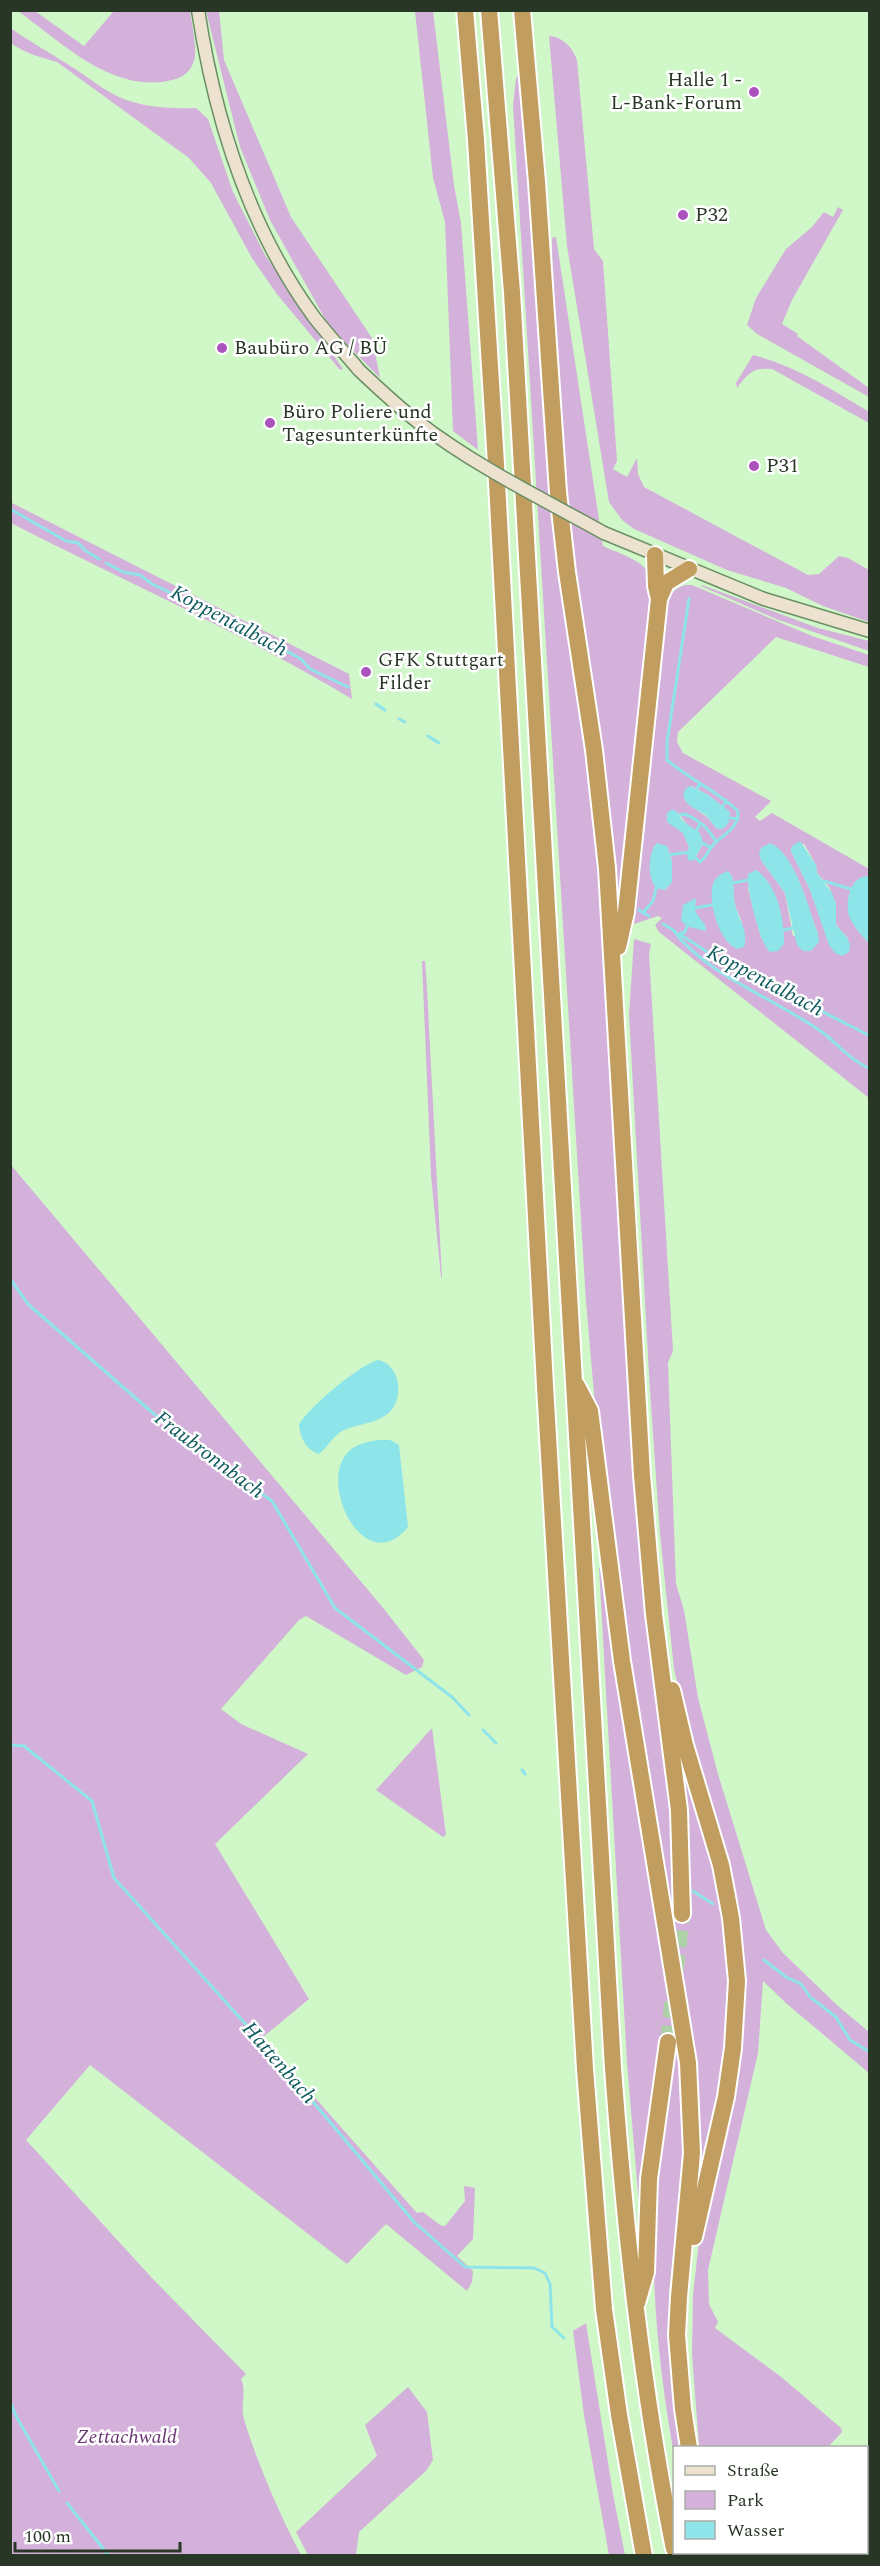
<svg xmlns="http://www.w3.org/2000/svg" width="880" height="2566" viewBox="0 0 880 2566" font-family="Spectral,serif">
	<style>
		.green { fill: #d4b1db; fill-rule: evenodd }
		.water { fill: #8de4e9 }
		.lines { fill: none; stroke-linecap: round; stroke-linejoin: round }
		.stream { stroke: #8de4e9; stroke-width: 3 }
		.motorway-tunnel { stroke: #aed1a7; stroke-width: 16; stroke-dasharray: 16 8; stroke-linecap: butt }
		.secondary-casing { stroke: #6a8f64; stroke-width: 15 }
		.motorway-casing { stroke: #fff; stroke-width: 20 }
		.secondary { stroke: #ece2cf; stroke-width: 12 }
		.motorway { stroke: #c19e5f; stroke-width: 16 }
		.secondary-bridge-casing { stroke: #6a8f64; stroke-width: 15; stroke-linecap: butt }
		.secondary-bridge { stroke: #ece2cf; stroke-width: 12 }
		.poi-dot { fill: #ac52bd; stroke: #fff; stroke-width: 2 }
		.labels { text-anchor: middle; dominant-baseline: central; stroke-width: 5; stroke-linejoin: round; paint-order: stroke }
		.poi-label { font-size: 20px; fill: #283725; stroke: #fff; text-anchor: start }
		.park-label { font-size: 20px; font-style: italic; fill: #683572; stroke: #fff }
		.water-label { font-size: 21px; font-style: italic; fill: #0d5a5e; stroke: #fff }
	</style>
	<rect width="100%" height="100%" fill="#d0f7c8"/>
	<!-- green -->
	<path class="green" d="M18 11H35L84 46 114 11H190C192 25 196 42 195 56 194 67 186 76 176 79 116 97 62 43 18 11Z
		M206 11H219L224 60 291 217 372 338 380 378 329 326 270 220 240 147Z
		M415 11H433L454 185 461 223 478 450 453 431 445 222 433 178Z
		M10 28C31 42 52 54 72 67 85 75 97 85 111 93 135 107 168 109 196 108L208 119 233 192 265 255 343 369 340 370 276 293 252 258 211 183 189 158 57 62C40 57 24 53 11 43Z
		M549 36C562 36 573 48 577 60L594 249 603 261 617 461 613 469 627 477 637 458 638 474 644 487 808 575 819 574 839 556 848 558 869 570V622L823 606 786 588 727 570 634 529 622 520 609 502 567 246Z
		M521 68 550 487 557 560 585 733 601 880 643 1583 671 1822 672 1899C676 1907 682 1914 692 1915L688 1827 678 1750C705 1825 730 1904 731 1985 731 2051 715 2115 699 2178H697L700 2128 691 2022 621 1612 600 1462 586 1302 513 105 516 79Z
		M838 207 843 210 792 300 782 324 798 334 797 336 869 388V397L757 334 747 325 756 298 786 249 812 227 824 212 833 217Z
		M556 237 603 546C620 554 645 560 652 579L620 901 617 900 607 802 571 553 553 313 552 238Z
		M753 355C794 365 833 390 869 412V423L772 369C753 367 747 374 737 388L736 383Z
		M10 502 349 674 352 699C242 633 124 581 11 523Z
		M685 585H692L812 636 869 655V667L776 637 678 732 677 742 683 753 771 801 755 817 760 821 772 813 869 869V878L866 877 855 882C842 904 851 926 869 943V1098L659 932 655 925 662 918 658 916 634 924 663 616C668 602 669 590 685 585ZM691 786 708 795 723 807 717 829 708 818 685 801ZM667 813H678L703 844 694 860 687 853 689 847 683 833 667 821ZM804 844 816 865 817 873 829 887 836 904V925L847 937 826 934 810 890 791 851 792 846ZM774 845C801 877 804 897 818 934L793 936 785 893 761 860ZM654 846H667L672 861V882L665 890 650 872ZM759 872 776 897 781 920 761 938 748 888ZM731 874 735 906 742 922 715 916 713 884 715 880Z
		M702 585 818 628 869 641V651L776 619 701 586Z
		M634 939 651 944 649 954 673 1351 668 1363 676 1584 684 1610 698 1698 718 1774 766 1930 783 1953 838 2006 869 2032V2073L787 2004 763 1981 758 2053 708 2270 709 2304 718 2322 715 2328 780 2376 841 2428 842 2432 828 2447H699L692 2354 693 2295 700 2232 743 1973 674 1669 660 1534 650 1391 629 1015Z
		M422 961H425L427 989 442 1278 441 1277 431 1175Z
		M11 1165 384 1609 424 1660 422 1667 406 1675 306 1616 299 1620 221 1709 241 1724 308 1754 215 1844 309 1999 262 2038 417 2213 423 2212 440 2225 445 2226 465 2201 464 2186 475 2188 473 2239 457 2256 473 2271 472 2282 467 2291 386 2224 347 2264 90 2065 26 2140 151 2277 246 2374 241 2379C247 2392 240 2405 244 2419 257 2463 280 2515 301 2555H11Z
		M599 1568H600L680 2057 685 2120 683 2167 669 2294 671 2369 682 2447 674 2448V2454C658 2365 649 2274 656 2184 660 2140 669 2096 676 2052L674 2046 661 2037 647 2139 641 2204 639 2205 627 2063Z
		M432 1728 446 1835 443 1837 376 1790Z
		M586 2323 613 2494 625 2555H609L584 2415 573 2331Z
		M408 2387 427 2412 433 2460 426 2471 359 2532 356 2555H308L296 2532 377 2456 365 2425Z"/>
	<!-- water -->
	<path class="water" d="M690 786 708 795 730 812 729 822 723 829H717C713 824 709 818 704 814 694 807 679 803 685 789Z
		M671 810H675L683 821 700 833 703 843 694 860 689 861 687 857 689 847 683 833 667 822V813Z
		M800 841 816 865 817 873 832 893 836 904V925L847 937 850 945 849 952 842 956 835 953 829 945 810 890 791 851 792 846Z
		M657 843 667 846 672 861V882L665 890 656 888C647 877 648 853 657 843Z
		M770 843C796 854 809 910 818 934L819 942 811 951H803L797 945 785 893 761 860 759 853 761 848Z
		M756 870C777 883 785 921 784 944L778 951 770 952C760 945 746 887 748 874Z
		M728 871C737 880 732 893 735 904 738 920 749 930 744 947L737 949C719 941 710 907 712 888 713 879 720 874 728 871Z
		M866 876 870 878 869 943C861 935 853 926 849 916 845 902 850 878 866 876Z
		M696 898 695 911 705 925 706 931 689 927 681 921 683 905Z
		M378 1360C402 1365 405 1402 386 1415 374 1424 356 1424 342 1431 332 1437 328 1447 319 1454 306 1450 300 1438 299 1424 311 1406 357 1366 378 1360Z
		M378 1440H390L399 1445 408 1527C365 1580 317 1484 348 1452 356 1444 367 1442 378 1440Z"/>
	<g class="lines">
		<!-- stream -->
		<path class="stream" d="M10 509 66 541 78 543 86 551 99 559
			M106 563 123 572 140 575 152 584 205 609 225 624 243 627 301 659 310 669 348 687
			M689 599 667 742V760C689 779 717 791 738 811 738 828 727 832 716 842 709 848 708 856 700 862L695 857
			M376 704 385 710
			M399 719 405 722
			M428 736 439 743
			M697 789 700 783
			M723 807 726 800
			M680 815 684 814C698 819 709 829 716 842
			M731 818 738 819
			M697 830 700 823
			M703 843 711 848
			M667 855 690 852
			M824 881 854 890
			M732 883 749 880
			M639 910 649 916
			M693 911 695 908 717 904
			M643 913 653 901 657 885
			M663 924 675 931
			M674 931C707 976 781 1001 826 1035 840 1047 852 1061 870 1069
			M780 931 793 928
			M679 934 685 932 688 922
			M681 935 712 955 870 1036
			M10 1279 29 1305 178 1435 272 1501 335 1608 452 1697 469 1715
			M483 1730 496 1743
			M10 1745 24 1746 92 1801 114 1878 277 2059 414 2222 465 2267 534 2268 545 2273 550 2284 552 2327 564 2338
			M522 1770 525 1774
			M693 1891 713 1904
			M764 1960 786 1977 801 1984 810 1997 836 2017 850 2040 870 2052
			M10 2401 16 2416 59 2491
			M67 2503 109 2556
			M822 2552 824 2556"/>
		<!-- motorway-tunnel -->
		<path class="motorway-tunnel" d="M668 2042 682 1914"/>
		<defs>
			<path id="secondary" d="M198 10C215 120 248 227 314 317 328 335 344 352 359 370
				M604 533 764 599 870 631"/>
			<path id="motorway" d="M465 10 476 140 496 464 545 1386 585 2069 604 2309 619 2415 644 2556
				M489 10 512 292 613 2068C625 2230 642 2390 674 2549
				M522 10 537 182 558 492 567 572 594 750 607 868 642 1475 654 1614 679 1810 682 1914
				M655 555 656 586 659 599
				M618 947 626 912 659 599 666 583 689 569
				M577 1386 590 1411 622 1661 688 2063 692 2153 679 2297 677 2335 683 2409 689 2448
				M672 1690 685 1745 721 1865 731 1918 737 1981 733 2048 726 2097 694 2237
				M637 2303 646 2272 649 2179 668 2042
				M708 2552 709 2556"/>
		</defs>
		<!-- secondary casing -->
		<use href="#secondary" class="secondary-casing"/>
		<!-- motorway casing -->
		<use href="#motorway" class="motorway-casing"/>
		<!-- secondary -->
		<use href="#secondary" class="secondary"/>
		<!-- motorway -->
		<use href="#motorway" class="motorway"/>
		<defs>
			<path id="secondary-bridge" d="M359 370C378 388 397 406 418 422 475 466 541 498 604 533"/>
		</defs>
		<!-- secondary-bridge casing -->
		<use href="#secondary-bridge" class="secondary-bridge-casing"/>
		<!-- secondary-bridge -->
		<use href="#secondary-bridge" class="secondary-bridge"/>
	</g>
	<!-- markers -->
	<g class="poi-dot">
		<circle cx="754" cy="92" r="6"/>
		<circle cx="683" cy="215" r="6"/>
		<circle cx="222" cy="348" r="6"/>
		<circle cx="270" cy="423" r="6"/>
		<circle cx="754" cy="466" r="6"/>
		<circle cx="366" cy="672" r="6"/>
	</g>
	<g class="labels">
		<!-- poi labels -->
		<g class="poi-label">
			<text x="742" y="80" text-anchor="end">Halle 1 -<tspan x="742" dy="23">L-Bank-Forum</tspan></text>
			<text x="695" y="215">P32</text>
			<text x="234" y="348">Baubüro AG / BÜ</text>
			<text x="282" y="412">Büro Poliere und<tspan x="282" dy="23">Tagesunterkünfte</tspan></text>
			<text x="766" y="466">P31</text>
			<text x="378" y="660">GFK Stuttgart<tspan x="378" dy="23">Filder</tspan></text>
		</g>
		<!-- park labels -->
		<g class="park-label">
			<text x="127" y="2437">Zettachwald</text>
		</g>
		<!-- water labels -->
		<g class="water-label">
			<text transform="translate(229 621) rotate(28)">Koppentalbach</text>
			<text transform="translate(765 981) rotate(28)">Koppentalbach</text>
			<text transform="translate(209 1455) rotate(37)">Fraubronnbach</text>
			<text transform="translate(279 2063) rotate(49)">Hattenbach</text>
		</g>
	</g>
	<!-- border -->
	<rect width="880" height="2566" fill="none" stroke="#283725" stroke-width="24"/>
	<!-- legend -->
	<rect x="673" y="2446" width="195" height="108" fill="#ffffff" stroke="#a9afa8" stroke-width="1.5"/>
	<rect x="685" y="2466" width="30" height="9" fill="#ece2cf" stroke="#a9afa8" stroke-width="1.5"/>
	<text x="727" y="2476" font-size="18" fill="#283725">Straße</text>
	<rect x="685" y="2491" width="30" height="18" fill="#d4b1db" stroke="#a9afa8" stroke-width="1.5"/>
	<text x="727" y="2506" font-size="18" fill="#283725">Park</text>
	<rect x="685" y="2521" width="30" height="18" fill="#8de4e9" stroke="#a9afa8" stroke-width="1.5"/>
	<text x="727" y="2536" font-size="18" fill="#283725">Wasser</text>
	<!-- scale -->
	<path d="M15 2542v9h165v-9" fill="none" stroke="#283725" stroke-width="3"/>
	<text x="24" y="2542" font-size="18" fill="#283725" stroke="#ffffff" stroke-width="4.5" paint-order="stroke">100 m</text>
</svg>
